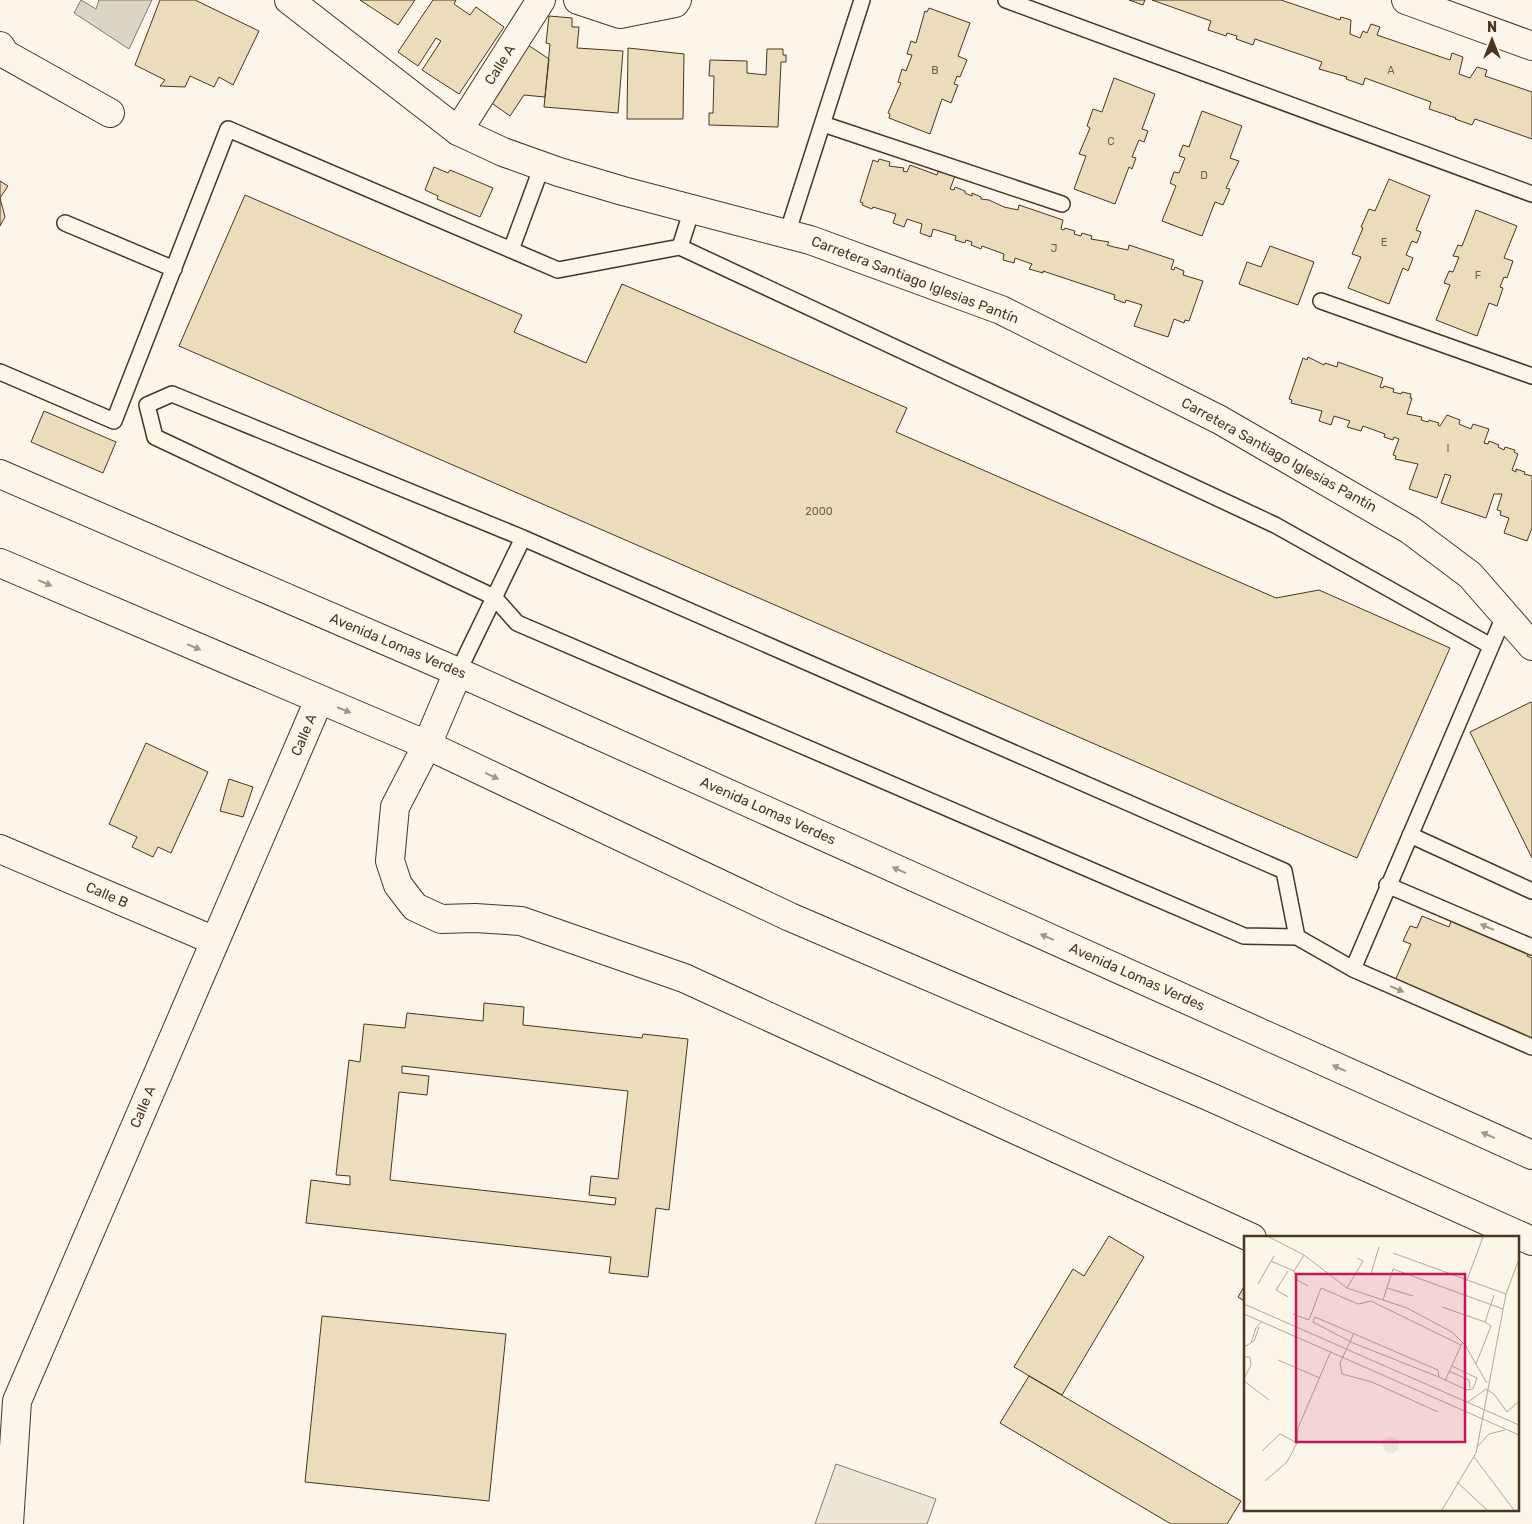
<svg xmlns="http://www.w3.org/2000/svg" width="1532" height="1524" viewBox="0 0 1532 1524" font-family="Rubik,sans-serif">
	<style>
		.green { fill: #ede6d9; stroke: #887966 }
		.water { fill: #dcd4c6; stroke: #887966 }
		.building { fill: #ecdcbc; stroke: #4a3520; fill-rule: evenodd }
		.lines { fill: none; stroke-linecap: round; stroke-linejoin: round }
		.lane-casing { stroke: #4a3520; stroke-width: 18 }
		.street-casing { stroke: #4a3520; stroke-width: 30 }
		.secondary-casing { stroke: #4a3520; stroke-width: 30 }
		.primary-casing { stroke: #4a3520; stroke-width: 30 }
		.lane { stroke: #fbf6e9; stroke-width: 15 }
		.street { stroke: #fbf6e9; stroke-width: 28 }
		.secondary { stroke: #fbf6e9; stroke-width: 28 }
		.primary { stroke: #fbf6e9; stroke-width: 28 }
		.oneway { fill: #a29684 }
		.labels { text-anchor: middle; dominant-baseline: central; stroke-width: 4; stroke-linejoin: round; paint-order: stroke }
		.number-label { font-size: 11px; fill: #725f47 }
		.street-label { font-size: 14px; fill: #4a3520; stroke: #fbf6e9 }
		.inset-road { fill: none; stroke: #b4a999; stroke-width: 1 }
		.view { fill: #c2185b; fill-opacity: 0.15; stroke: #c2185b; stroke-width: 2.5 }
		.inset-edge { fill: none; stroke: #4a3520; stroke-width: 2.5 }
	</style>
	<rect width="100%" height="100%" fill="#fbf6e9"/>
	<!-- green -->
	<path class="green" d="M836 1464 936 1499 927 1524H815Z"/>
	<!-- water -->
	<path class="water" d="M81 0 96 9 99 0H152L129 49 74 13Z"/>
	<!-- building -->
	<path class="building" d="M160 0H195L259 31 233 85 219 77 214 87 190 76 185 87 160 86 165 80 135 65Z
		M360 0H415L398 25Z
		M433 0H456L454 4 470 15 476 7 504 27 459 94 422 70 441 41 436 38 418 66 398 52Z
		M1129 0H1145L1143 5Z
		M1152 0H1281L1340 20 1341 17 1351 20 1350 34 1360 38 1363 31 1367 33 1371 24 1380 27 1377 35 1450 60 1452 53 1463 57 1459 74 1470 78 1477 67 1487 70 1485 76 1532 92V139L1475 119 1472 125 1455 119 1456 118 1429 109 1431 102 1365 78 1363 85 1346 79 1347 77 1319 69 1322 62 1255 39 1253 45 1236 39 1237 36 1227 33 1226 36 1208 30 1211 21Z
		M929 8 970 23 958 56 967 60 960 77 957 76 954 84 958 85 951 103 942 99 930 134 889 118 890 114 888 113 901 83 898 82 902 69 906 71 912 55 907 54 911 41 916 43 925 11 927 12Z
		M549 16 572 18V27H579L577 48 623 51 618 113 544 107 550 44 546 43Z
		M525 43 549 59 545 97 524 95 510 116 486 99Z
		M628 48 684 54 683 119H627Z
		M767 49H783V55H786V62H781L778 127 709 125V113H713L714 76H709L710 60 747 61V73L766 75Z
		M1114 78 1155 94 1142 129 1148 131 1144 142 1139 140 1132 157 1136 158 1132 169 1129 167 1115 204 1074 189 1086 156 1079 154 1090 128 1087 126 1093 109 1102 112Z
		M1202 111 1242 126 1230 158 1239 161 1226 188 1230 189 1223 205 1215 202 1202 236 1162 221 1176 186 1170 183 1174 172 1179 173 1185 158 1179 156 1183 145 1189 147Z
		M879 159 890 162 889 166 904 168 903 171 907 172 910 165 937 175 939 170 955 176 950 189 954 190 955 187 965 191V193L972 196V193L981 197V199L989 200 1004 207 1018 210 1019 205 1063 220 1061 229 1064 230 1065 228 1075 231 1074 234 1081 236 1082 233 1092 236 1091 239 1109 242 1107 245 1114 247 1128 250 1129 245 1174 260 1171 269 1174 270 1175 267 1184 271 1183 275 1203 281 1189 321 1185 320 1184 323 1174 319 1168 337 1134 326 1142 305 1126 300 1125 303 1114 299 1115 295 1043 271V273L1029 269 1032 264 1015 258 1014 263 1003 260 1004 254 982 246 981 249 971 245 972 242 966 240 965 243 955 240 956 236 933 229 931 237 920 233 922 224 907 219 904 227 893 223 896 214 873 207 872 209 862 205 863 203 860 202 873 160 878 162Z
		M434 167 448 173 450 170 493 188 480 217 437 199 438 196 425 190Z
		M1389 179 1430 196 1416 230 1421 232 1417 243 1412 241 1406 255 1413 258 1408 271 1403 268 1389 304 1348 288 1361 257 1352 254 1363 228 1361 227 1369 209 1375 211Z
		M0 181 8 186 0 198 5 217 0 226Z
		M245 195 522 315 514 332 586 363 622 284 907 408 896 432 1276 598 1319 590 1450 648 1357 858 179 346Z
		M1476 210 1517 226 1504 258 1513 261 1507 278 1504 277 1500 287 1503 288 1497 306 1489 303 1477 336 1436 320 1450 285 1444 283 1449 271 1453 272 1459 257 1453 256 1458 245 1462 246Z
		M1270 246 1314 262 1298 305 1239 284 1247 262 1261 267Z
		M1308 357 1324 365 1325 363 1337 367 1338 362 1383 378 1380 387 1383 388 1384 386 1394 389 1393 392 1401 394 1402 392 1411 394 1410 398H1412L1407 414 1422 417 1421 420 1428 422 1429 420 1439 423 1438 425 1440 426 1447 415 1460 420 1459 424 1471 429 1473 424 1489 429 1484 443 1488 444 1489 441 1499 445 1498 447 1504 450 1505 447 1515 450 1514 452 1518 454 1512 470 1516 472V469L1525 472 1524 474 1532 476V528L1527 541 1504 533 1509 518 1500 515 1501 511 1497 510 1502 494H1494L1486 518 1441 503 1451 476 1445 474 1437 498 1409 489 1418 464 1395 459 1396 456 1393 455 1399 439 1394 437 1393 440 1384 437 1385 434 1363 426 1361 431 1347 427 1350 421 1334 416 1331 425 1319 421 1322 411 1291 403 1292 400 1289 399 1303 358 1307 360Z
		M44 411 116 442 103 473 31 442Z
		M1531 702 1532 704V858L1470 732Z
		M146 743 208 772 171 853 158 847 153 857 132 847 137 837 109 824Z
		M229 779 253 787 243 817 220 811Z
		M1422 916 1449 927 1452 919 1529 951 1527 956 1532 958V1041L1394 983 1411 944 1403 941 1410 926 1417 928Z
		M484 1003 524 1007 523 1025 642 1038 643 1034 688 1039 669 1210 656 1208 648 1277 609 1273 611 1257 306 1223 311 1180 350 1185V1176L336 1175 349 1060 360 1062 364 1024 405 1028 407 1013 483 1021ZM402 1066 628 1091 618 1179 591 1176 589 1195 616 1198 615 1205 390 1180 399 1092 427 1095 429 1076 402 1073Z
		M1109 1236 1144 1257 1062 1395 1014 1367 1073 1269 1084 1276Z
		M1245 1285 1246 1286V1302L1238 1297Z
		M322 1316 506 1334 489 1501 305 1482Z
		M1029 1376 1241 1501 1227 1524H1171L1000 1423Z"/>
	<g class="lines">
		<defs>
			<path id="lane" d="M1006 0 1532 194
				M823 124 1062 204
				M65 223 174 269
				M787 234 862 0
				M680 247 692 209
				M511 250 542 166
				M1321 301 1532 376
				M0 372 114 421 228 129 558 270 680 247 1275 525 1491 646
				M172 394 523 538 1284 871 1297 937 1244 936 517 623 494 597 155 437 147 405Z
				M458 672 523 538
				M1410 835 1532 891
				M1387 885 1532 947
				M1297 937 1353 969 1532 1047
				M1353 969 1505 614"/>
			<path id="street" d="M578 0 620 14 675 3 677 0
				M1406 0 1532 46
				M0 46 5 54 110 113
				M458 131 541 0
				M458 672 427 745 395 807 390 861 398 885 415 907 441 919 475 918 521 921 684 978 1252 1238
				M0 849 215 941
				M9 1524 17 1401 319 700"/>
			<path id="secondary" d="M289 0 458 131 503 152 559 172 623 191 810 240 1001 310 1220 420 1410 530 1470 575 1532 646"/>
			<path id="primary" d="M0 474 458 672 1532 1155
				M0 563 427 745 790 917 1208 1096 1532 1241"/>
		</defs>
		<!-- lane casing -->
		<use href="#lane" class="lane-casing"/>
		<!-- street casing -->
		<use href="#street" class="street-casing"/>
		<!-- secondary casing -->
		<use href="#secondary" class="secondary-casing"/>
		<!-- primary casing -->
		<use href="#primary" class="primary-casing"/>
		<!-- lane -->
		<use href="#lane" class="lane"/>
		<!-- street -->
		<use href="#street" class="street"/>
		<!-- secondary -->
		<use href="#secondary" class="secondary"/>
		<!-- primary -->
		<use href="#primary" class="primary"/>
	</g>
	<!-- one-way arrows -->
	<defs><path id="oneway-solid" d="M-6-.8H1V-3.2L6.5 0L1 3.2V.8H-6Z" transform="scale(1.25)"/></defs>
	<g class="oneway">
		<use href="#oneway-solid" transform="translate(45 583) rotate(23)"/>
		<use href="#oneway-solid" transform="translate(194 647) rotate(23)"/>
		<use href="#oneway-solid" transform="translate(344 710) rotate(22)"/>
		<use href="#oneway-solid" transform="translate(492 776) rotate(25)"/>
		<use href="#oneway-solid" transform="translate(899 870) rotate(-156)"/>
		<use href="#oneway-solid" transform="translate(1487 927) rotate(-157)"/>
		<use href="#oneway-solid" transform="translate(1047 937) rotate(-156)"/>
		<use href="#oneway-solid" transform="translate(1397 989) rotate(23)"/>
		<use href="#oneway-solid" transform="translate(1339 1068) rotate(-156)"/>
		<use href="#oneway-solid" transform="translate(1488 1135) rotate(-156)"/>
	</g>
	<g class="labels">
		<!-- number labels -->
		<g class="number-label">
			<text x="935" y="70">B</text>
			<text x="1391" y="70">A</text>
			<text x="1111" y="141">C</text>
			<text x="1204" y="175">D</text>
			<text x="1384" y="242">E</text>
			<text x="1054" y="248">J</text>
			<text x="1478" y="275">F</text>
			<text x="1448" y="448">I</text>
			<text x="819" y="511">2000</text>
		</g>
		<!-- street labels -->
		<g class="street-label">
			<text transform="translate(500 65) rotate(-58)">Calle A</text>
			<text transform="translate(915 280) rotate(21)">Carretera Santiago Iglesias Pantín</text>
			<text transform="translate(1279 455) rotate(29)">Carretera Santiago Iglesias Pantín</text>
			<text transform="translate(398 646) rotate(23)">Avenida Lomas Verdes</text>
			<text transform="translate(304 735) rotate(-67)">Calle A</text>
			<text transform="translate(768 811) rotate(24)">Avenida Lomas Verdes</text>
			<text transform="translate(107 895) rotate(23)">Calle B</text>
			<text transform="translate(1137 977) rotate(24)">Avenida Lomas Verdes</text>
			<text transform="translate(143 1107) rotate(-67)">Calle A</text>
		</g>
	</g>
	<!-- overview -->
	<g transform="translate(1244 1236)">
		<rect width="275" height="275" fill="#fbf6e9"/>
		<path d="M139 209a8 8 0 1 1 16 0a8 8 0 1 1-16 0Z" fill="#ede6d9"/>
		<path class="inset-road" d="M25 1 60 19 103 52 163 72 208 96 221 109 243 147M149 17 262 58M27 25 50 35 60 19M44 35 32 54 44 61M50 35 53 44 64 50M113 37 127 38 135 11M223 44 239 1M14 48 30 20M103 52 119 25 113 22M143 52 169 60M139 64 149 33 259 73M0 68 275 189M198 71 241 86M0 78 275 199M49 78 65 84 77 52 114 68 127 65 217 109M71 81 194 134 195 141 109 107 69 86ZM110 97 96 127 98 138 128 146 194 176M7 107 12 92 18 85M0 111 10 105 15 91M0 121H6L7 129 0 143M34 124 76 142M232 128 247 90 241 86 250 59M205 135 225 144 226 152M195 141 223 154 229 153 233 142 208 130M0 145 25 164M201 145 218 107M242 153 250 158 263 176 275 165M224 166 242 153M233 211 245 198 261 194M18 215 36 198 53 207M230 221 270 274M21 245 43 226 53 207 54 192 87 115M213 246 243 274M198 274 232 217 262 58 275 23"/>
		<path class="view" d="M52 38H221V206H52Z"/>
		<rect width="275" height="275" class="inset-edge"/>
	</g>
	<!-- north arrow -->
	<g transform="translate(1492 40)" stroke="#fbf6e9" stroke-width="4" paint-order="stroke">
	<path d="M0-4L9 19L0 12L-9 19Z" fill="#4a3520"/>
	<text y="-8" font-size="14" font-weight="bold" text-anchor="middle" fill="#4a3520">N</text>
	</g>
</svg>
